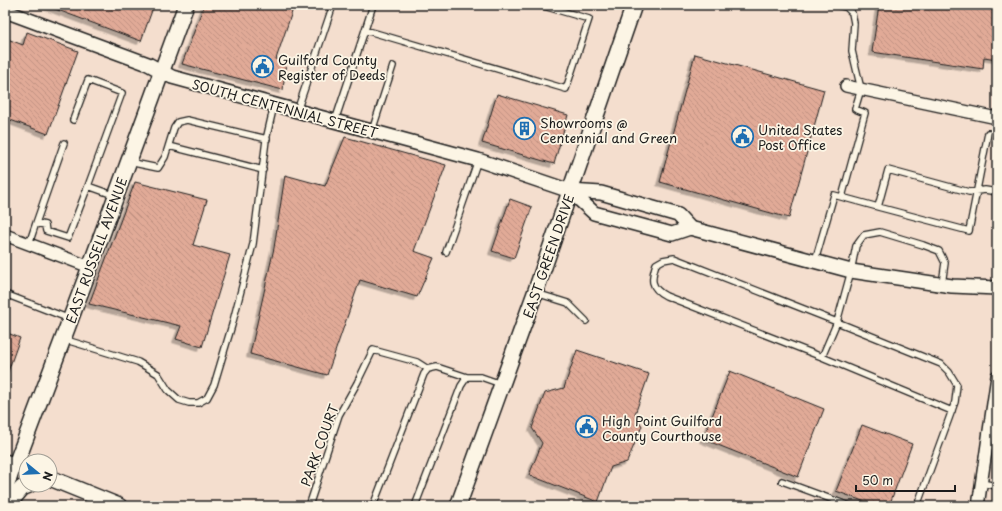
<svg xmlns="http://www.w3.org/2000/svg" width="1002" height="511" viewBox="0 0 1002 511" font-family="'Playpen Sans',sans-serif">
	<style>
		.building { fill: url(#building-back-hatch); stroke: #1c1c1c; filter: url(#shadow) }
		.lines { fill: none; stroke-linecap: round; stroke-linejoin: round }
		.service-casing { stroke: #1c1c1c; stroke-width: 8 }
		.minor-casing { stroke: #1c1c1c; stroke-width: 14 }
		.tertiary-casing { stroke: #1c1c1c; stroke-width: 16 }
		.secondary-casing { stroke: #1c1c1c; stroke-width: 18 }
		.service { stroke: #fcf5e5; stroke-width: 5.5 }
		.minor { stroke: #fcf5e5; stroke-width: 11 }
		.tertiary { stroke: #fcf5e5; stroke-width: 13 }
		.secondary { stroke: #fcf5e5; stroke-width: 15 }
		.labels { text-anchor: middle; dominant-baseline: central; stroke-width: 3.5; stroke-linejoin: round; paint-order: stroke }
		.poi-label { font-size: 13px; fill: #1c1c1c; stroke: #fcf5e5; text-anchor: start }
		.street-label { font-size: 13px; fill: #1c1c1c; stroke: #fcf5e5 }
	</style>
	<defs>
		<pattern id="building-back-hatch" width="6" height="6" patternUnits="userSpaceOnUse"><rect width="6" height="6" fill="#e1aa97"/><path d="M-1 5l2 2M0 0l6 6M5-1l2 2" fill="none" stroke="#c09282"/></pattern>
		<filter id="shadow"><feDropShadow dx="-3.5" dy="3.5" stdDeviation="0" flood-color="#0004"/></filter>
	</defs>
	<rect width="100%" height="100%" fill="#f4dece"/>
	<filter id="ink" filterUnits="userSpaceOnUse"><feTurbulence type="fractalNoise" baseFrequency=".025" numOctaves="2"/><feDisplacementMap in="SourceGraphic" scale="8" xChannelSelector="R" yChannelSelector="G"/><feConvolveMatrix kernelMatrix="1 2 1 2 8 2 1 2 1" color-interpolation-filters="sRGB"/></filter>
	<g filter="url(#ink)">
		<!-- building -->
		<path class="building" d="M47 5H154L141 41 47 6Z
			M204 5H293L291 11 292 12 276 59 286 61 283 90 182 64Z
			M879 5H997V59L984 57 983 69 872 52Z
			M27 32 78 51 48 134 5 118V38L23 45Z
			M695 54 824 90 789 218 660 182Z
			M497 94 568 115 554 164 482 143Z
			M345 137 446 165 414 251 434 258 417 297 360 280 327 375 250 354 274 248 285 175 325 186Z
			M135 182 207 200 193 245 230 255 202 347 176 339 181 326 89 304Z
			M510 199 532 207 514 258 492 251Z
			M5 332 20 338 6 377 5 376Z
			M577 350 649 374 635 414 642 426 627 462 611 467 598 502 529 475 542 443 532 428 545 393 564 388Z
			M730 371 824 409 798 477 703 439Z
			M862 425 912 444 889 506H876L836 491Z"/>
		<g class="lines">
			<defs>
				<path id="service" d="M838 5 846 7 852 13 854 23 852 51 861 89 855 109 865 113 842 197
					M365 30 373 5
					M297 111 333 5
					M73 120 88 80 122 93 88 186 116 196
					M335 121 365 30 566 89 589 19 540 5
					M372 131 393 66
					M64 143 36 223 45 225 46 231 68 238 88 186
					M169 146 263 170
					M129 162 158 168 165 157 174 128 178 122 187 120 267 139
					M878 207 969 231 988 133
					M29 244 36 223
					M446 252 478 160
					M815 261 834 195 878 207 888 170 969 192 985 190 997 192
					M536 293 568 303 586 321
					M5 294 70 319
					M63 339 138 362 158 374 168 390 179 400 189 403H198L207 398 214 385 232 325 253 244 266 140 274 105
					M822 357 837 322 674 258 663 260 656 264C651 279 650 288 666 296L822 357 952 411
					M782 481 850 506
					M981 483 997 486
					M309 506 339 415 357 383 373 350 417 362 428 369
					M373 506 424 374 428 369 437 367 467 377H481L501 384
					M415 506 461 386 467 377
					M917 506 955 402 957 385 949 372 941 364 837 322 851 271 856 246 864 235 880 232 923 245 939 251 945 263 942 284"/>
				<path id="minor" d="M846 86 997 118
					M5 235 90 267
					M5 460 16 464 5 496
					M978 506 997 376"/>
				<path id="tertiary" d="M5 11 148 64 172 77 478 160 570 191 601 193 678 215 690 228
					M570 191 594 213 672 234 690 228 851 271 952 286 997 288"/>
				<path id="secondary" d="M26 468 16 464 90 267 186 5
					M50 478 119 506
					M7 506 22 488 29 485
					M458 506 535 293 634 5"/>
			</defs>
			<!-- service casing -->
			<use href="#service" class="service-casing"/>
			<!-- minor casing -->
			<use href="#minor" class="minor-casing"/>
			<!-- tertiary casing -->
			<use href="#tertiary" class="tertiary-casing"/>
			<!-- secondary casing -->
			<use href="#secondary" class="secondary-casing"/>
			<!-- service -->
			<use href="#service" class="service"/>
			<!-- minor -->
			<use href="#minor" class="minor"/>
			<!-- tertiary -->
			<use href="#tertiary" class="tertiary"/>
			<!-- secondary -->
			<use href="#secondary" class="secondary"/>
		</g>
	</g>
	<!-- icons -->
	<defs>
		<symbol id="civic-ring" viewBox="-11 -11 22 22"><circle r="9.5" fill="#fcf5e5" stroke="#1f6fb2" stroke-width="1.5"/><path d="M-.6-6.5H3V-4.5H.6V-3L4-1V1h2V6H-6V1h2V-1L-.6-3ZM-1.2 2.5V6h2.4V2.5Z" fill="#1f6fb2"/></symbol>
		<symbol id="building-ring" viewBox="-11 -11 22 22"><circle r="9.5" fill="#fcf5e5" stroke="#1f6fb2" stroke-width="1.5"/><path d="M-4-6H4V6H1V3H-1V6H-4ZM-2.5-4.3h1.7v1.8h-1.7ZM.8-4.3h1.7v1.8H.8ZM-2.5-1h1.7V.8h-1.7ZM.8-1h1.7V.8H.8Z" fill="#1f6fb2"/></symbol>
	</defs>
	<g fill-rule="evenodd">
		<use href="#civic-ring" x="250" y="54" width="25" height="25"/>
		<use href="#building-ring" x="512" y="116" width="25" height="25"/>
		<use href="#civic-ring" x="730" y="124" width="25" height="25"/>
		<use href="#civic-ring" x="574" y="414" width="25" height="25"/>
	</g>
	<g class="labels">
		<!-- poi labels -->
		<g class="poi-label">
			<text x="278" y="59">Guilford County<tspan x="278" dy="15">Register of Deeds</tspan></text>
			<text x="540" y="122">Showrooms @<tspan x="540" dy="15">Centennial and Green</tspan></text>
			<text x="758" y="129">United States<tspan x="758" dy="15">Post Office</tspan></text>
			<text x="602" y="420">High Point Guilford<tspan x="602" dy="15">County Courthouse</tspan></text>
		</g>
		<!-- street labels -->
		<g class="street-label">
			<text transform="translate(285 108) rotate(15)">SOUTH CENTENNIAL STREET</text>
			<text transform="translate(96 250) rotate(-70)">EAST RUSSELL AVENUE</text>
			<text transform="translate(548 256) rotate(-71)">EAST GREEN DRIVE</text>
			<text transform="translate(319 445) rotate(-70)">PARK COURT</text>
		</g>
	</g>
	<!-- margin -->
	<rect width="1002" height="511" fill="none" stroke="#fcf5e5" stroke-width="20"/>
	<rect x="10" y="10" width="982" height="491" fill="none" stroke="#1c1c1c" stroke-width="1.5" filter="url(#ink)"/>
	<!-- north arrow -->
	<g transform="translate(38 473) rotate(108)"><circle r="19" fill="#fcf5e5" stroke="#a29e95"/>
	<path d="M0-3L7 15L0 10L-7 15Z" fill="#1f6fb2"/>
	<text y="-6" font-size="11" font-weight="bold" text-anchor="middle" fill="#1c1c1c">N</text>
	</g>
	<!-- scale -->
	<path d="M856 485v6h99v-6" fill="none" stroke="#1c1c1c" stroke-width="2"/>
	<text x="862" y="485" font-size="12" fill="#1c1c1c" stroke="#fcf5e5" stroke-width="3" paint-order="stroke">50 m</text>
</svg>
